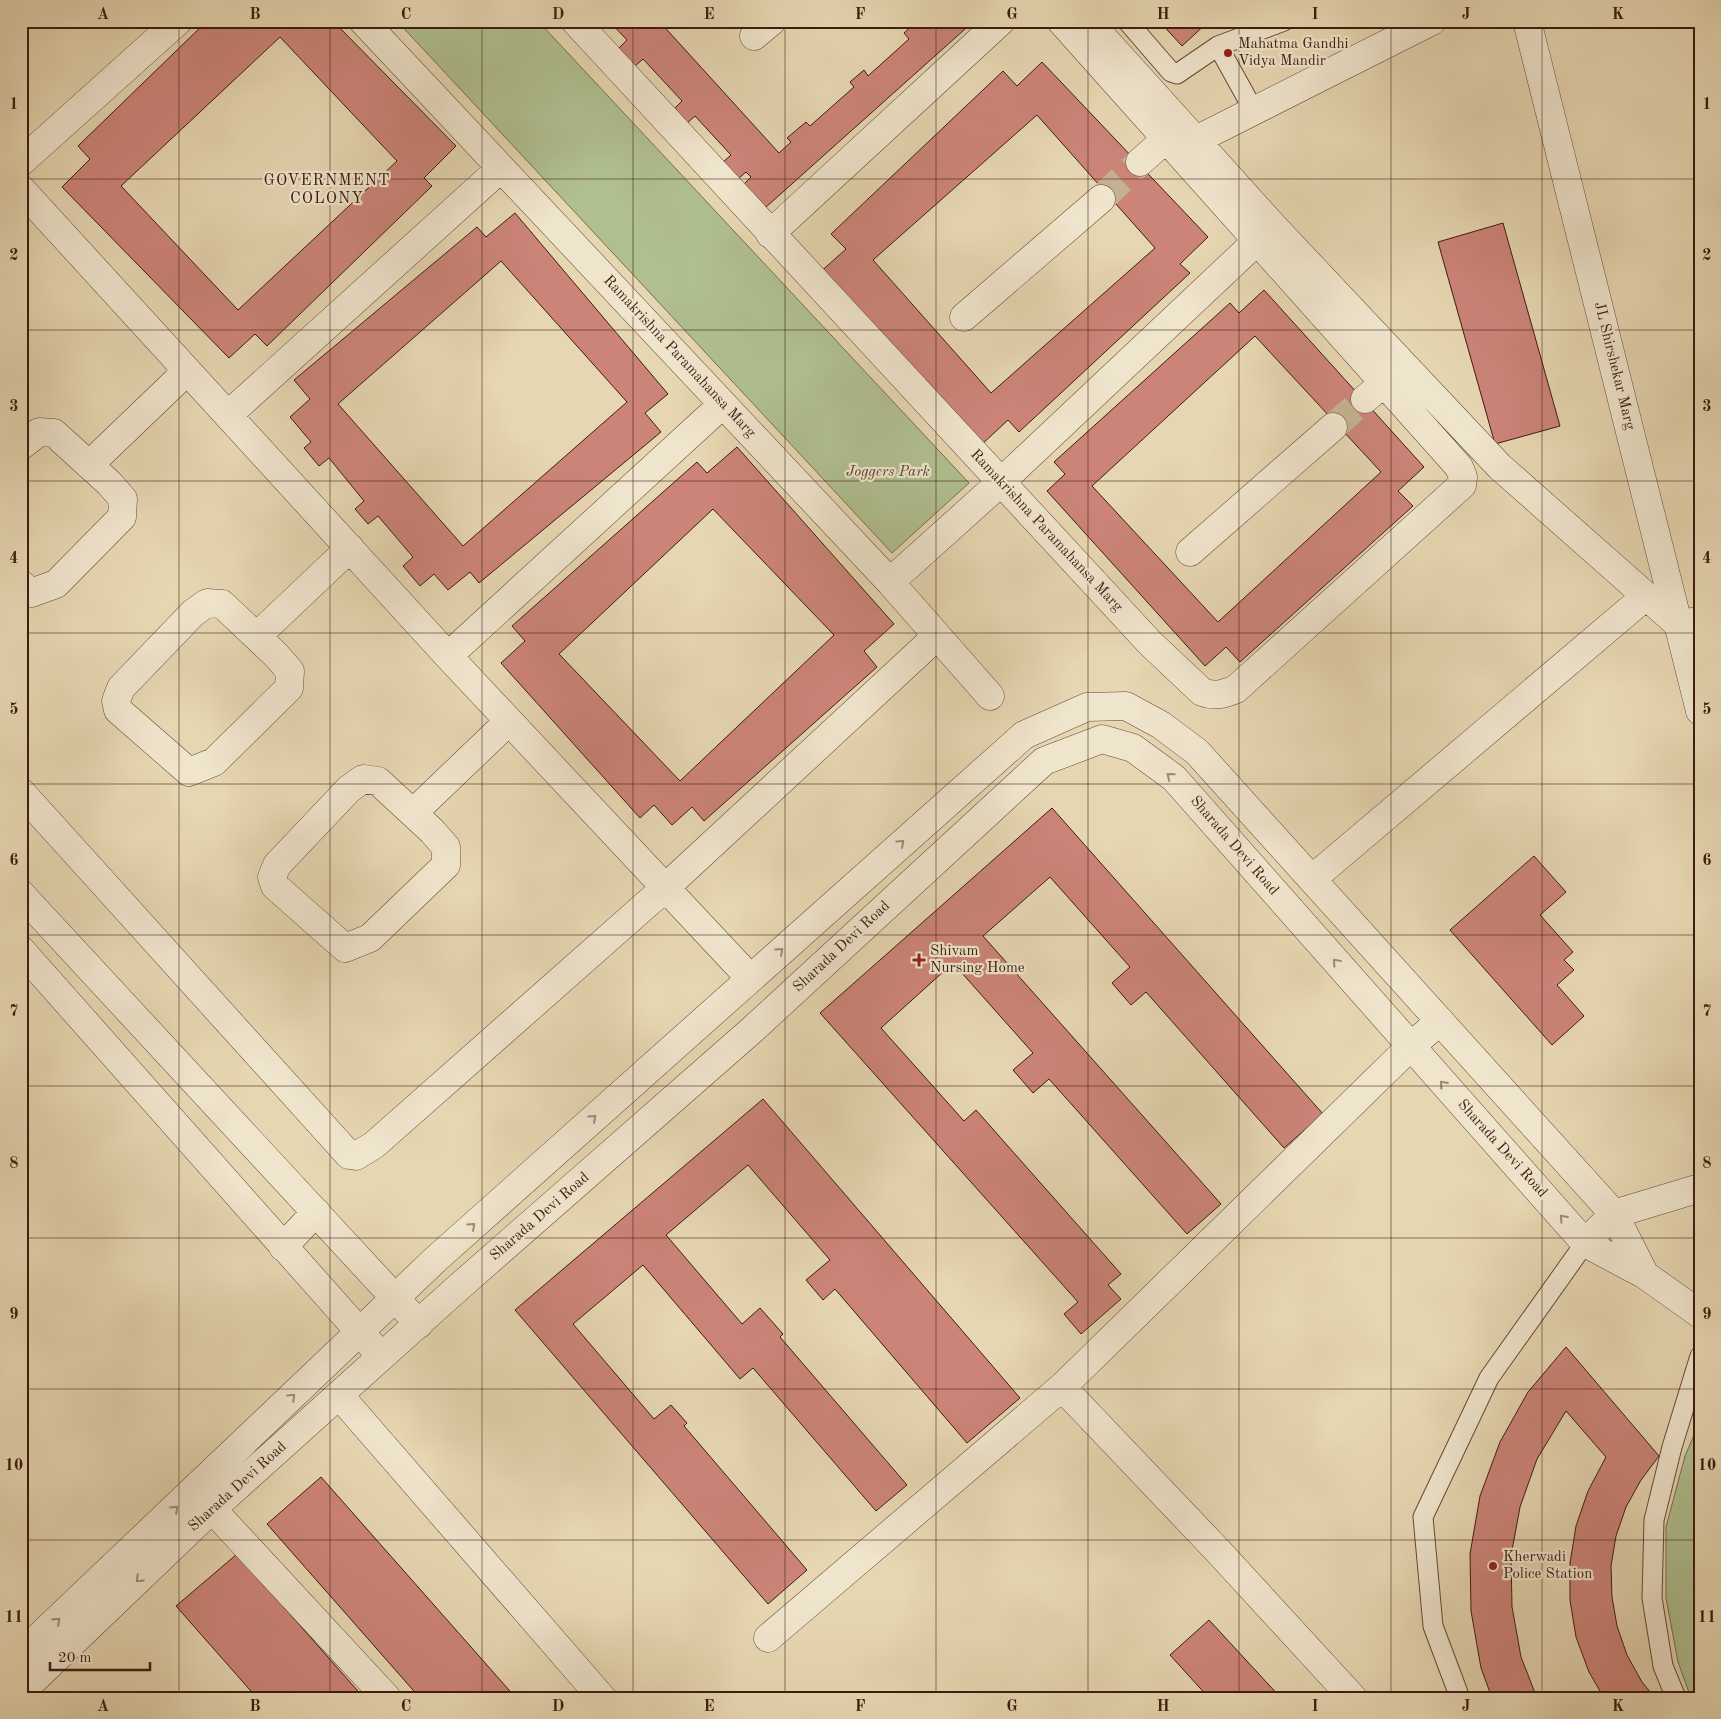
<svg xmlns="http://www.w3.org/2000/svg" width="1721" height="1719" viewBox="0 0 1721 1719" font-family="'Old Standard TT',serif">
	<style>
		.green { fill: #b0bf90; stroke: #766e50 }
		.building { fill: #cc8479; stroke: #3d1c0f; fill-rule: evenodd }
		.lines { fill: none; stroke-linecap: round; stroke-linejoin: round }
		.minor-tunnel { stroke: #c4b191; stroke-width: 28; stroke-dasharray: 28 14; stroke-linecap: butt }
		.service-casing { stroke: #674a38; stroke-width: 21 }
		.minor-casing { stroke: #674a38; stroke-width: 29 }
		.tertiary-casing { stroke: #674a38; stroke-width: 29 }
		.service { stroke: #efe4cc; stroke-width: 19 }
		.minor { stroke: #efe4cc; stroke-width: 28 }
		.tertiary { stroke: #efe4cc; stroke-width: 28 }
		.oneway { stroke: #9f8a77 }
		.grid { fill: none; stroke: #3d1c0f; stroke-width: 1; stroke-opacity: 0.55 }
		.poi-dot { fill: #8f2418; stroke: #efe4cc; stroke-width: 2 }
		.labels { text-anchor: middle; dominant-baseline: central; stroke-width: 4.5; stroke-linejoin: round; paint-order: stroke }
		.poi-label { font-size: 15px; fill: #3d1c0f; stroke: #efe4cc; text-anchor: start }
		.street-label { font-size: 15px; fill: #3d1c0f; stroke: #efe4cc }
		.park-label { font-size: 15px; font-style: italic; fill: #5a452f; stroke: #efe4cc }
		.neighbourhood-label { font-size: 16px; letter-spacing: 1px; fill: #3d1c0f; stroke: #efe4cc }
		.neatline { fill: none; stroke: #3d1c0f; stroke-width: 2 }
		.grid-label { font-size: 16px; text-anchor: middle; font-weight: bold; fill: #3d1c0f }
	</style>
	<rect width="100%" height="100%" fill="#e6d6b1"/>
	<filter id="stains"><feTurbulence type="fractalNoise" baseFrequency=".004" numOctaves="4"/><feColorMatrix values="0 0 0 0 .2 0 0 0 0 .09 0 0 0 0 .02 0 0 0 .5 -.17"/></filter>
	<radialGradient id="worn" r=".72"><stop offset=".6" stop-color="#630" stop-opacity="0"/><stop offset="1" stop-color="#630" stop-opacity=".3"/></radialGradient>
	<!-- green -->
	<path class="green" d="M397 21H538L969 483 892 553Z
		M1700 1421V1698H1691L1678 1662 1666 1598V1527L1685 1456Z"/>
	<!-- building -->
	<path class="building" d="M207 21H333L456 146 424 178 432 186 267 346 255 334 229 358 62 187 90 159 78 146ZM280 37 397 161 238 310 121 186Z
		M609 21H659L779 153 791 142 787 138 806 122 810 126 854 87 850 82 864 70 868 76 909 39 904 33 917 21H929L931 24 933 21H974L765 208 743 185 751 177 746 172 738 179 723 162 731 155 695 116 686 124 673 110 682 101 643 59 635 66 619 48 627 40Z
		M1159 21H1209L1182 46Z
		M1042 62 1208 237 1180 264 1190 273 1019 432 1008 420 979 447 817 275 846 249 831 234 1003 71 1017 86ZM1037 115 1155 248 991 393 873 260Z
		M515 213 668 394 645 413 661 432 479 583 470 572 448 590 434 574 420 586 403 566 413 557 378 516 368 524 355 509 364 501 329 458 319 466 304 448 311 442 290 417 310 399 294 380 477 227 486 237ZM501 261 627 402 463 546 338 404Z
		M1503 223 1560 426 1495 444 1438 242Z
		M1264 290 1424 467 1398 491 1413 506 1240 662 1226 647 1205 666 1047 491 1065 474 1054 462 1230 303 1239 313ZM1255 336 1381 472 1218 622 1092 486Z
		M737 447 894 624 864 651 877 667 704 821 692 807 672 825 654 805 640 818 501 663 525 641 512 626 697 462 707 473ZM713 509 834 635 680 781 559 654Z
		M1052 808 1323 1114 1284 1148 1146 992 1131 1005 1112 983 1130 967 1050 877 983 936 1221 1204 1187 1234 1049 1079 1033 1093 1013 1070 1033 1053 953 963 881 1028 964 1121 976 1110 1121 1274 1108 1285 1121 1299 1081 1334 1064 1314 1078 1302 820 1013Z
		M1534 856 1566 892 1540 915 1573 952 1564 960 1574 970 1557 985 1584 1016 1552 1045 1450 930Z
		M763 1099 1020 1398 967 1443 835 1289 823 1300 806 1280 830 1260 748 1165 666 1235 742 1324 760 1308 783 1334 780 1337 907 1485 876 1511 753 1368 740 1379 643 1265 573 1324 654 1419 671 1405 687 1423 684 1426 807 1570 768 1604 515 1310Z
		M1566 1347 1659 1456 1641 1480 1626 1507 1616 1536 1611 1566 1612 1597 1617 1626 1627 1655 1642 1682 1655 1698H1604L1589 1672 1576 1637 1570 1600V1563L1576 1526 1588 1491 1606 1457 1566 1411 1537 1459 1520 1507 1511 1556 1512 1607 1521 1657 1537 1698H1492L1481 1668 1471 1611 1470 1554 1480 1496 1500 1442 1528 1392Z
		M321 1477 516 1698H420L267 1524Z
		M237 1554 364 1698H257L176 1606Z
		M1209 1620 1281 1698H1209L1170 1655Z"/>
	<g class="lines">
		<!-- minor-tunnel -->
		<path class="minor-tunnel" d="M1101 199 1140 162
			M1333 427 1365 399"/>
		<defs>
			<path id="service" d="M1127 21 1171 72 1177 74 1218 46 1284 21
				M1218 46 1254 111
				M1460 1698 1433 1626 1423 1517 1489 1378 1585 1243
				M1676 1698 1663 1666 1652 1598 1654 1520 1672 1447 1700 1356"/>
			<path id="minor" d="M363 21 890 582 990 696
				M575 21 1150 643 1202 692C1215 697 1224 694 1236 689L1462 485 1463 477 1459 467 1061 21
				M1088 21 1273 226 1500 467 1679 625 1700 620
				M754 36 772 21
				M1196 140 1432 21
				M21 162 178 21
				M1140 162 1166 139
				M21 189 448 656 750 978
				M770 234 1001 21
				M964 317 1101 199
				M1365 399 1384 383
				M228 415 501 168
				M21 446 39 432 54 433 109 483 123 499 122 517 56 584 31 593 21 584
				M89 465 187 371
				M1190 552 1333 427
				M890 582 1001 482 1257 241
				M207 603 222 604 276 655 290 671 289 688 214 762 189 772 118 710 116 701 121 688 193 613Z
				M257 636 350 548
				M448 656 723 404
				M363 779 378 781 432 831 446 847V865L370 938 345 948 275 886 272 877 277 865 349 789Z
				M21 792 349 1155 356 1156 374 1145 665 888 937 636
				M413 813 509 721
				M1312 879 1646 596
				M21 894 419 1324
				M21 950 381 1356
				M1585 1243 1614 1214 1700 1188
				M283 1247 316 1212
				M1062 1387 1218 1551 1353 1698
				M339 1395 602 1698
				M212 1509 387 1698
				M768 1638 1062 1387 1410 1047 1440 1021"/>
			<path id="tertiary" d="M1527 21 1700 711
				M21 1654 436 1259 1024 735 1087 707 1126 706 1161 725 1197 752 1614 1214 1645 1275
				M21 1692 212 1509 460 1286 752 1030 1044 761 1102 739 1133 748 1174 778 1585 1243 1645 1275 1700 1314"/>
		</defs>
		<!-- service casing -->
		<use href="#service" class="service-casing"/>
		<!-- minor casing -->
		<use href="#minor" class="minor-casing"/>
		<!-- tertiary casing -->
		<use href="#tertiary" class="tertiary-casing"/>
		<!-- service -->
		<use href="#service" class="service"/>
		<!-- minor -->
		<use href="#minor" class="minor"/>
		<!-- tertiary -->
		<use href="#tertiary" class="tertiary"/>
	</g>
	<!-- one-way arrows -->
	<defs><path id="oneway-chevron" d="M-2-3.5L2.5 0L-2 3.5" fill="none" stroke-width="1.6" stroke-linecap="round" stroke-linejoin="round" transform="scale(1.25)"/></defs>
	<g class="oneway">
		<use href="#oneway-chevron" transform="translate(1170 776) rotate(-141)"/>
		<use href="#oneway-chevron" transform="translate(901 843) rotate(-42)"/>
		<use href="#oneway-chevron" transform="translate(780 951) rotate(-42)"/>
		<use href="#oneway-chevron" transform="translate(1336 962) rotate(-131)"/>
		<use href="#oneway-chevron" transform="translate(1443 1084) rotate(-132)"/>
		<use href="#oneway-chevron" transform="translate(593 1118) rotate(-42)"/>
		<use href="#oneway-chevron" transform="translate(1563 1218) rotate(-132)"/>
		<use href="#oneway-chevron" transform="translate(472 1226) rotate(-42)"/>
		<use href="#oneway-chevron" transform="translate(292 1397) rotate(-44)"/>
		<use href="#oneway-chevron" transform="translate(175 1509) rotate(-43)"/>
		<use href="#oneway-chevron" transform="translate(139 1579) rotate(136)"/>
		<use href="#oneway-chevron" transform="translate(57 1621) rotate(-43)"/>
	</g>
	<!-- grid -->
	<path class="grid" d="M179 21V1698M330 21V1698M482 21V1698M633 21V1698M785 21V1698M936 21V1698M1088 21V1698M1239 21V1698M1391 21V1698M1542 21V1698M21 179H1700M21 330H1700M21 481H1700M21 633H1700M21 784H1700M21 935H1700M21 1086H1700M21 1238H1700M21 1389H1700M21 1540H1700"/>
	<!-- markers -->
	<g class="poi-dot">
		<circle cx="1228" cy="53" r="5"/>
		<path d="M916.5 952.5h5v5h5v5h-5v5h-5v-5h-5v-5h5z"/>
		<circle cx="1493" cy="1566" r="5"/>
	</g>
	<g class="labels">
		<!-- poi labels -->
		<g class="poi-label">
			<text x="1238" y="44">Mahatma Gandhi<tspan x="1238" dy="17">Vidya Mandir</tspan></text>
			<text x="930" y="951">Shivam<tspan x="930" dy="17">Nursing Home</tspan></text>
			<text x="1503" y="1557">Kherwadi<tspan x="1503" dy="17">Police Station</tspan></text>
		</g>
		<!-- street labels -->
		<g class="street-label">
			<text transform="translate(679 357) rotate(47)">Ramakrishna Paramahansa Marg</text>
			<text transform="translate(1614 366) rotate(76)">JL Shirshekar Marg</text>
			<text transform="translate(1046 531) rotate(47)">Ramakrishna Paramahansa Marg</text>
			<text transform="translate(1234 846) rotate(49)">Sharada Devi Road</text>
			<text transform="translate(842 947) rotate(-43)">Sharada Devi Road</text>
			<text transform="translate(1502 1149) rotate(48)">Sharada Devi Road</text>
			<text transform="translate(540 1217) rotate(-41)">Sharada Devi Road</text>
			<text transform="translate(238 1487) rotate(-42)">Sharada Devi Road</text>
		</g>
		<!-- park labels -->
		<g class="park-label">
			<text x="888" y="472">Joggers Park</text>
		</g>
		<!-- neighbourhood labels -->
		<g class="neighbourhood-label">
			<text x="327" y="181">GOVERNMENT<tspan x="327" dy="18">COLONY</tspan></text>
		</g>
	</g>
	<!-- margin -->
	<rect width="1721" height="1719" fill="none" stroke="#e6d6b1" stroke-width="55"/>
	<!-- scale -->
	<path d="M50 1662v8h100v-8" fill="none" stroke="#3d1c0f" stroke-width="2.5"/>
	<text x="58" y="1662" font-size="15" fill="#3d1c0f" stroke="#efe4cc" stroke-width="4" paint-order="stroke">20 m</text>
	<rect x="28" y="28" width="1666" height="1664" class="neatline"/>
	<g class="grid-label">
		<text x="103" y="19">A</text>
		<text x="255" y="19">B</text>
		<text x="406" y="19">C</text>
		<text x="558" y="19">D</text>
		<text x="709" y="19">E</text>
		<text x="860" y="19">F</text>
		<text x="1012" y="19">G</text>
		<text x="1163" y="19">H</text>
		<text x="1315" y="19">I</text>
		<text x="1466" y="19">J</text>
		<text x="1618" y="19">K</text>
		<text x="14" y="109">1</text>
		<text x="1707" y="109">1</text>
		<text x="14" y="260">2</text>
		<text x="1707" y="260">2</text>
		<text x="14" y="411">3</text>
		<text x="1707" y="411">3</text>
		<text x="14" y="563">4</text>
		<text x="1707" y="563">4</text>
		<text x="14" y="714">5</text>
		<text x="1707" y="714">5</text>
		<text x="14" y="865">6</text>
		<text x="1707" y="865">6</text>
		<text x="14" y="1016">7</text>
		<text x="1707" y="1016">7</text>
		<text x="14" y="1168">8</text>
		<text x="1707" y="1168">8</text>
		<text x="14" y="1319">9</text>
		<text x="1707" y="1319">9</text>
		<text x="14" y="1470">10</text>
		<text x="1707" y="1470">10</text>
		<text x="14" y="1622">11</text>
		<text x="1707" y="1622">11</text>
		<text x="103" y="1711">A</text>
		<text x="255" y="1711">B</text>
		<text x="406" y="1711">C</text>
		<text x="558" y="1711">D</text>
		<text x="709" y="1711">E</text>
		<text x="860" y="1711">F</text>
		<text x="1012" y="1711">G</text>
		<text x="1163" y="1711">H</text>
		<text x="1315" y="1711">I</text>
		<text x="1466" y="1711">J</text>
		<text x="1618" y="1711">K</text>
	</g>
	<rect width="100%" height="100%" filter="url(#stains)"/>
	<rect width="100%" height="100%" fill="url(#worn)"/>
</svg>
